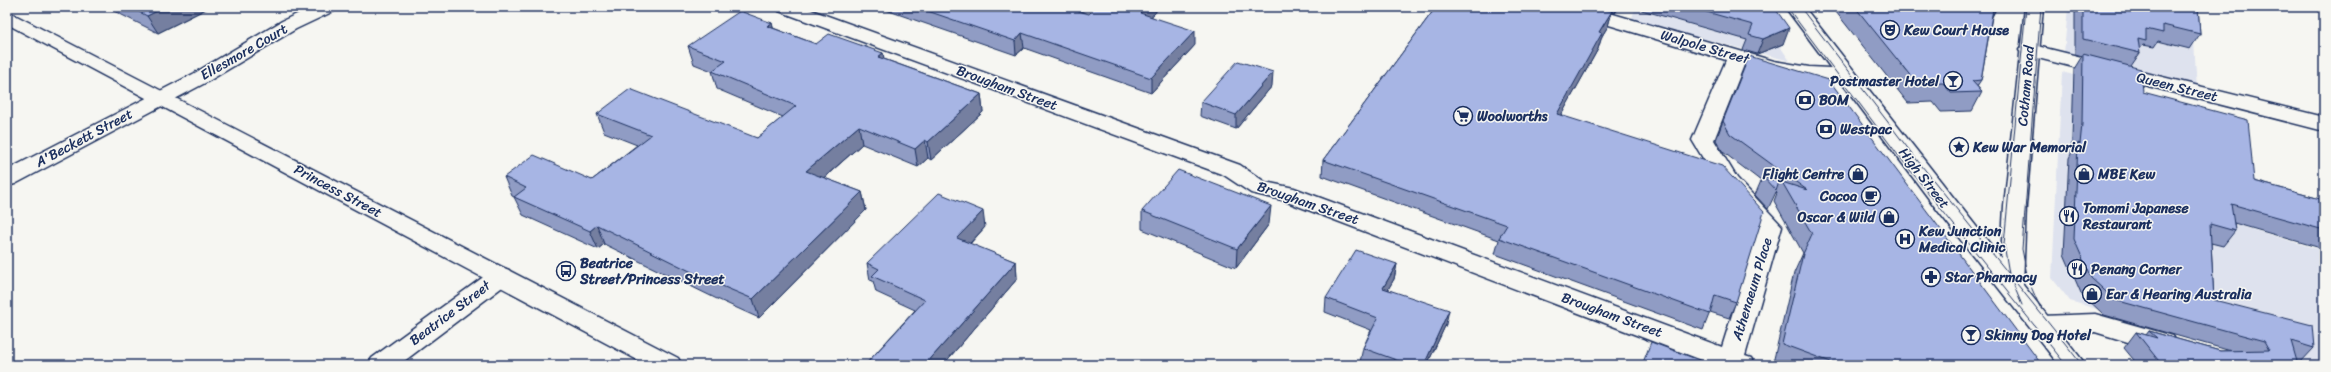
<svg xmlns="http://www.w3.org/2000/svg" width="2331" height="372" viewBox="0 0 2331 372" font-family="Sriracha,sans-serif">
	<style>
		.built { fill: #dee2ee }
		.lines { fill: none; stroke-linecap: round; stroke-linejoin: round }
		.minor-casing { stroke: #1b2f5e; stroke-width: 3 }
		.major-casing { stroke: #1b2f5e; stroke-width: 3 }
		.minor { fill: #f6f6f2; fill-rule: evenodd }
		.major { fill: #f6f6f2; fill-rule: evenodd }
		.tram { stroke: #1b2f5e; stroke-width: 1 }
		.wall { fill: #909cc4; stroke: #1b2f5e }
		.shaded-wall { fill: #757fa0; stroke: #1b2f5e }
		.building { fill: #a7b5e4; stroke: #1b2f5e }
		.labels { text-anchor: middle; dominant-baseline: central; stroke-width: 3; stroke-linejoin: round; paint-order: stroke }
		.poi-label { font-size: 14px; font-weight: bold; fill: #1b2f5e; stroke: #f6f6f2; text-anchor: start }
		.street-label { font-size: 14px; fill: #1b2f5e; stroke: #f6f6f2 }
	</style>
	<rect width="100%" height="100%" fill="#f6f6f2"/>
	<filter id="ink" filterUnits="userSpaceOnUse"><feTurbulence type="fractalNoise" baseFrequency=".025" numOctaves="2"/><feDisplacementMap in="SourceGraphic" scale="8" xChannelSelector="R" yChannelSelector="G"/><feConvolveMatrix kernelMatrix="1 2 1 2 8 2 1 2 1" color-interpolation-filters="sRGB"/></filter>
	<g filter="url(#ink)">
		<!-- built -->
		<path class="built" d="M1636 7H1753L1790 61 1631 20Z
			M2068 7H2123L2193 24 2197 90 2064 53Z
			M2062 72 2203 109 2215 218 2324 251V365H2281L2070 301 2052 278Z"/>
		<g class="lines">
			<defs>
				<path id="minor" d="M312 7H336L334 11 296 29 207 82 15 184 7 186V170L193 74 282 21Z
					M777 7H803L1240 165 1265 182 1294 188 1722 347 1759 228 1721 188 1692 140 1726 60 1562 11 1560 7H1589L1774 61 1809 67 1850 69 1853 73 1850 77C1816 86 1777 74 1744 65L1714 140 1737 178 1782 226 1745 356 1751 358 1755 365H1715L1282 200 1251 193 1224 175 779 11Z
					M2029 44 2324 117V131L2022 54 2019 50 2022 46Z
					M501 267 509 270 513 276 509 282 399 365H368L372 358 493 270Z
					M2095 314 2173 336 2177 343 2173 350 2164 353 2095 332 2042 334 2033 332 2030 325 2033 318 2042 316Z"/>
				<path id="major" d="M1785 7H1804L2001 258 2004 206 2025 7H2043L2026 206 2023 285 2086 365H2059L1938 211Z
					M7 11 678 358 682 365H647L7 24Z"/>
			</defs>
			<!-- minor casing -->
			<use href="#minor" class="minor-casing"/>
			<!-- major casing -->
			<use href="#major" class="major-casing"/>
			<!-- minor -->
			<use href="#minor" class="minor"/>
			<!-- major -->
			<use href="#major" class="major"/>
			<!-- tram -->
			<path class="tram" d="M1787 7 1898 155 2066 365
				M1800 7 1913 155 2063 341
				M2022 305 2009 274 2004 244 2026 7
				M2040 307 2028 280 2022 249 2041 7
				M2060 337 2082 365"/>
		</g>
		<!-- wall -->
		<path class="wall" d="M106 7H210L158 33Z
			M885 7H1066L1089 14 1156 12 1151 16 1195 45 1151 93 1024 48 1016 55 886 10Z
			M1436 7H1619L1615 13 1612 12 1608 26 1602 36 1598 49 1561 115 1736 302 1729 318 1710 312 1703 330 1495 254 1499 240 1322 176 1323 160Z
			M1631 7H1774L1783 44 1757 54 1743 50 1747 40Z
			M1832 7H1997L1992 17 1981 80 1977 86 1982 92 1972 111 1941 112 1933 102 1908 103Z
			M2075 7H2198L2200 34 2190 49 2158 41 2154 47 2143 45 2139 50 2140 53 2131 66 2143 92 2254 181 2324 200V249L2234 223 2235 231 2223 246 2211 243 2214 300 2314 348 2300 363 2297 362 2298 365H2138L2124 348 2136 332 2146 335 2149 331 2220 351H2231L2104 315 2081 293 2064 254 2069 158 2071 154 2072 139 2074 69 2082 56 2075 54Z
			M772 23 773 28 816 44 883 53 884 59 981 94 983 112 931 160 928 158 918 167 862 144 824 178 862 192 866 210 759 318 717 299 604 244 598 249 523 215 514 197 512 196 504 177 592 180 637 145 604 132 597 114 757 138 783 117 717 89 712 71 694 64 688 46Z
			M1272 86 1236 129 1200 116 1201 102Z
			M1723 121 2042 365H1778L1773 363 1794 273 1803 253 1774 201 1777 193 1776 192 1768 209 1755 195 1761 181 1723 152 1716 140Z
			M1142 211 1269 224 1236 268 1142 229Z
			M985 227 970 244 1016 262 1017 279 943 365H865L915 310 876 292 873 281 870 280 867 263Z
			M1397 264 1394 279 1388 289 1446 324 1427 365H1369L1360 362 1363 348 1371 330 1325 312 1326 298Z"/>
		<!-- shaded-wall -->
		<path class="shaded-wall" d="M165 7H210L158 33 147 16Z
			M1146 7H1156V12L1140 27V13Z
			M1617 7H1619L1615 13Z
			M1995 7H1997L1991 18 1993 9Z
			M1612 11 1608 26 1602 36 1598 49 1553 130 1557 114 1599 32Z
			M772 23 776 40 767 26Z
			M1789 28 1783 44 1757 54 1763 39Z
			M1195 31V45L1151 93V78Z
			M1022 33 1024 48 1016 55 1015 41Z
			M883 53 886 71 878 57Z
			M1273 72 1272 86 1236 129V115Z
			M981 94 983 112 931 160 928 142Z
			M859 126 862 144 811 189 806 171Z
			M925 140 928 158 918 167 915 149Z
			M862 192 866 210 759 318 753 299Z
			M1271 206 1269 224 1236 268 1237 249Z
			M983 211 985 227 959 255 957 238Z
			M597 225 604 244 598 249 590 231Z
			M1016 262 1017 279 943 365H925Z
			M1397 264 1394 279 1381 302 1383 288Z
			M1449 310 1446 324 1427 365H1424Z"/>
		<!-- building -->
		<path class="building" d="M130 7H165L147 16Z
			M916 7H1066L1089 14 1096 7H1146L1140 13 1195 31 1151 78 1022 33 1015 41Z
			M1436 7H1598L1612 11 1599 32 1602 33 1557 114 1722 166 1764 212 1736 302 1715 295 1710 314 1499 238 1507 225 1323 160Z
			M1689 7H1774L1789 28 1763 39 1749 35 1753 25Z
			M1855 7H1995L1993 9 1981 80 1972 81 1982 92 1951 93 1943 83 1917 84Z
			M2083 7H2198L2200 34 2163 25V33L2146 29V41L2138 39 2140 53 2083 39Z
			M740 11 772 23 767 26 816 44 829 34 883 53 878 57 981 94 928 142 925 140 915 149 859 126 806 171 862 192 753 299 710 281 597 225 590 231 514 197 526 188 504 177 534 155 592 180 651 135 597 114 630 89 757 138 796 106 712 71 726 61 688 46Z
			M2083 54 2141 69 2143 92 2248 120 2254 181 2324 200V230L2231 204 2235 231 2210 224 2214 300 2312 325 2314 348 2291 341 2298 365H2162L2136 332 2157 338 2149 331 2220 351 2269 350 2264 341 2115 300 2091 278 2074 239 2078 143 2080 144 2082 124Z
			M1749 56 1829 80 2042 365H1839L1782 344 1803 254 1812 234 1782 182 1807 190 1730 134 1723 121Z
			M1238 61 1273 72 1236 115 1201 102Z
			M1178 170 1271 206 1237 249 1142 211Z
			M1763 177 1779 182 1776 191Z
			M939 193 983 211 957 238 1016 262 925 365H865L925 300 872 276 879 269 867 263Z
			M1356 250 1397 264 1383 288 1449 310 1424 365H1410L1363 348 1378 318 1326 298Z
			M1651 342 1699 360 1697 365H1642Z"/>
	</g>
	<!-- icons -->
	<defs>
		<symbol id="theatre-ring" viewBox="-11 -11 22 22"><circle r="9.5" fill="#f6f6f2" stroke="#1b2f5e" stroke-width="1.5"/><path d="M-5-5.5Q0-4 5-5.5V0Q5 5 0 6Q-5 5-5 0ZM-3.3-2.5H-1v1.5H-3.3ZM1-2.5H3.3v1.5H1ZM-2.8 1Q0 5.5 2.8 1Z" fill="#1b2f5e"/></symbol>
		<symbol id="bar-ring" viewBox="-11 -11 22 22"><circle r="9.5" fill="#f6f6f2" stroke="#1b2f5e" stroke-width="1.5"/><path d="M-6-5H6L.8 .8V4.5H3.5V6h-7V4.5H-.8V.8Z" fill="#1b2f5e"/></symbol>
		<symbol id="bank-ring" viewBox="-11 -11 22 22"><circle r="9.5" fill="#f6f6f2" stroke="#1b2f5e" stroke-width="1.5"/><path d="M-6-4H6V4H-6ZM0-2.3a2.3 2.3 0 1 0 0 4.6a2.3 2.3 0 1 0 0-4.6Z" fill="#1b2f5e"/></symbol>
		<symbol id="supermarket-ring" viewBox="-11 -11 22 22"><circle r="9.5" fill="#f6f6f2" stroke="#1b2f5e" stroke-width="1.5"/><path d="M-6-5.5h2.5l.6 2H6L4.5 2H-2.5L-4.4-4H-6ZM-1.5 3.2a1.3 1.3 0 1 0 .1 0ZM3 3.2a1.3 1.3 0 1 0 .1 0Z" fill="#1b2f5e"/></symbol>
		<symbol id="sight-ring" viewBox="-11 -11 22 22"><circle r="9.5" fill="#f6f6f2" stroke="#1b2f5e" stroke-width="1.5"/><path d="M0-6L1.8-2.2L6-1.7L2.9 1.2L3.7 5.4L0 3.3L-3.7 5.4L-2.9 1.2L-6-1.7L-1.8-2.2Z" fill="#1b2f5e"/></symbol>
		<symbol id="shop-ring" viewBox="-11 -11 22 22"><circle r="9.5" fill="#f6f6f2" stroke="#1b2f5e" stroke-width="1.5"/><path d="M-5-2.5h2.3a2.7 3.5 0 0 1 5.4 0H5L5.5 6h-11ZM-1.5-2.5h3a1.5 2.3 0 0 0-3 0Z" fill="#1b2f5e"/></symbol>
		<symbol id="cafe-ring" viewBox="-11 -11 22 22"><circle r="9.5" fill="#f6f6f2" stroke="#1b2f5e" stroke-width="1.5"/><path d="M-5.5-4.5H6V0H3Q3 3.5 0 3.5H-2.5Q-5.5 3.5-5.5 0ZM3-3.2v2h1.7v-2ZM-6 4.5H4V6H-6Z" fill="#1b2f5e"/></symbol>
		<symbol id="restaurant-ring" viewBox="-11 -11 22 22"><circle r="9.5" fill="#f6f6f2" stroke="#1b2f5e" stroke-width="1.5"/><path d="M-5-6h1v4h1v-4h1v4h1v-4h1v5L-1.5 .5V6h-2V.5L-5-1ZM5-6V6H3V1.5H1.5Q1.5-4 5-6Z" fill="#1b2f5e"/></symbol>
		<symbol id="hospital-ring" viewBox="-11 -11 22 22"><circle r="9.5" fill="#f6f6f2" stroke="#1b2f5e" stroke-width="1.5"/><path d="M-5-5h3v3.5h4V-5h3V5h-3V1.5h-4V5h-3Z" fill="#1b2f5e"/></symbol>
		<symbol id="bus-ring" viewBox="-11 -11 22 22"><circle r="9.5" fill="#f6f6f2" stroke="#1b2f5e" stroke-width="1.5"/><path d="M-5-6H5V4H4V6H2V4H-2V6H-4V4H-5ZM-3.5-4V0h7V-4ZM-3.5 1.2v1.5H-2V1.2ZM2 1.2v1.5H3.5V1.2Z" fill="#1b2f5e"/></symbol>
		<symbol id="pharmacy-ring" viewBox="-11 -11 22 22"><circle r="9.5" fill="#f6f6f2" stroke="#1b2f5e" stroke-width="1.5"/><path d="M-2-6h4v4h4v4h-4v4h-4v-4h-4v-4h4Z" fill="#1b2f5e"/></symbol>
	</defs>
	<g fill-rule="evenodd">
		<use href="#theatre-ring" x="1879" y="19" width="22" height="22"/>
		<use href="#bar-ring" x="1942" y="70" width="22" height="22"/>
		<use href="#bank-ring" x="1794" y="89" width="22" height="22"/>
		<use href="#supermarket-ring" x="1452" y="105" width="22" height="22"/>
		<use href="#bank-ring" x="1815" y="118" width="22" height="22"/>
		<use href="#sight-ring" x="1948" y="136" width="22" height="22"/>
		<use href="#shop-ring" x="1847" y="163" width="22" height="22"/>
		<use href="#shop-ring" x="2073" y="163" width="22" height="22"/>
		<use href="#cafe-ring" x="1860" y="185" width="22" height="22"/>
		<use href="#restaurant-ring" x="2058" y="205" width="22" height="22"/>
		<use href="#shop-ring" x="1878" y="206" width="22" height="22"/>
		<use href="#hospital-ring" x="1894" y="228" width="22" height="22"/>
		<use href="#restaurant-ring" x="2066" y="258" width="22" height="22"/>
		<use href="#bus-ring" x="555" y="260" width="22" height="22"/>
		<use href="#pharmacy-ring" x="1920" y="266" width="22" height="22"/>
		<use href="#shop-ring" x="2081" y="283" width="22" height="22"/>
		<use href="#bar-ring" x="1960" y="324" width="22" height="22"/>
	</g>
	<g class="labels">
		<!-- poi labels -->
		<g class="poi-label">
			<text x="1904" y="30">Kew Court House</text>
			<text x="1939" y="81" text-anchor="end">Postmaster Hotel</text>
			<text x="1819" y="100">BOM</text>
			<text x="1477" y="116">Woolworths</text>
			<text x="1840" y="129">Westpac</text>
			<text x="1973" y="147">Kew War Memorial</text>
			<text x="1844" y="174" text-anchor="end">Flight Centre</text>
			<text x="2098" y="174">MBE Kew</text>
			<text x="1857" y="196" text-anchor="end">Cocoa</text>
			<text x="2083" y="208">Tomomi Japanese<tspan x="2083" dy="16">Restaurant</tspan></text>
			<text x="1875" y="217" text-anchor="end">Oscar &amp; Wild</text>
			<text x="1919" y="231">Kew Junction<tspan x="1919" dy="16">Medical Clinic</tspan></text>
			<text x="580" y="263">Beatrice<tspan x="580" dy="16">Street/Princess Street</tspan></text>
			<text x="2091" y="269">Penang Corner</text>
			<text x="1945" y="277">Star Pharmacy</text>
			<text x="2106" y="294">Ear &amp; Hearing Australia</text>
			<text x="1985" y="335">Skinny Dog Hotel</text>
		</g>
		<!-- street labels -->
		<g class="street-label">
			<text transform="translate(1705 47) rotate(16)">Walpole Street</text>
			<text transform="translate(244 52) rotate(-30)">Ellesmore Court</text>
			<text transform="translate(2026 86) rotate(-85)">Cotham Road</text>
			<text transform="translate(2177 87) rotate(14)">Queen Street</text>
			<text transform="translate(1007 88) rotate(20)">Brougham Street</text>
			<text transform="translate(84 138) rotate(-28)">A'Beckett Street</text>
			<text transform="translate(1924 178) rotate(52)">High Street</text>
			<text transform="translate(338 191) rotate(28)">Princess Street</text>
			<text transform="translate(1308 203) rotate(19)">Brougham Street</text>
			<text transform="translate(1752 289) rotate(-73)">Athenaeum Place</text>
			<text transform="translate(450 313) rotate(-37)">Beatrice Street</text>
			<text transform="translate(1612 315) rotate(20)">Brougham Street</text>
		</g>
	</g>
	<!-- margin -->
	<rect width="2331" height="372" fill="none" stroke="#f6f6f2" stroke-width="24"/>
	<rect x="12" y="12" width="2307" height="348" fill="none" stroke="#1b2f5e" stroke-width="1.5" filter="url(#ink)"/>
</svg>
